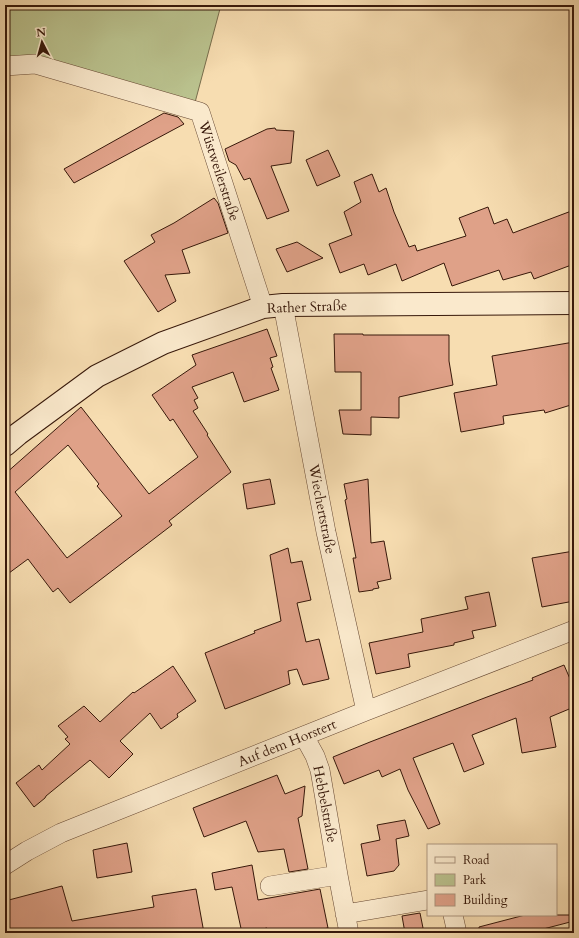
<svg xmlns="http://www.w3.org/2000/svg" width="579" height="938" viewBox="0 0 579 938" font-family="Cardo,serif">
	<style>
		.green { fill: #bac28e; stroke: #786d4c }
		.building { fill: #dfa188; stroke: #37180a; fill-rule: evenodd }
		.lines { fill: none; stroke-linecap: round; stroke-linejoin: round }
		.minor-casing { stroke: #674934; stroke-width: 20 }
		.secondary-casing { stroke: #37180a; stroke-width: 24 }
		.minor { stroke: #fae9cc; stroke-width: 19 }
		.secondary { stroke: #fae9cc; stroke-width: 22 }
		.labels { text-anchor: middle; dominant-baseline: central; stroke-width: 3; stroke-linejoin: round; paint-order: stroke }
		.street-label { font-size: 14px; fill: #37180a; stroke: #fae9cc }
	</style>
	<rect width="100%" height="100%" fill="#f7ddb1"/>
	<filter id="stains"><feTurbulence type="fractalNoise" baseFrequency=".005" numOctaves="4"/><feColorMatrix values="0 0 0 0 .2 0 0 0 0 .09 0 0 0 0 .02 0 0 0 .5 -.17"/></filter>
	<radialGradient id="worn" r=".72"><stop offset=".6" stop-color="#630" stop-opacity="0"/><stop offset="1" stop-color="#630" stop-opacity=".3"/></radialGradient>
	<!-- green -->
	<path class="green" d="M5 5H221L193 110 35 64 5 68Z"/>
	<!-- building -->
	<path class="building" d="M164 113 178 117 184 124 74 183 64 169Z
		M275 128 276 130 294 131 291 163 271 166 289 211 267 219 250 178 244 180 236 165 229 161 225 149 267 129Z
		M328 150 340 176 317 186 306 160Z
		M372 174 379 192 386 188 394 212 409 247 415 245 417 251 466 236 459 218 488 207 494 224 507 219 513 233 574 210V264L534 279 531 272 503 280 499 270 452 286 444 263 402 281 396 264 368 275 364 264 340 273 329 244 352 235 344 212 361 202 354 182Z
		M214 198 218 203 228 233 182 250 190 273 165 275 176 301 158 312 124 261 155 242 151 235 174 223Z
		M297 242 323 258 287 272 276 249Z
		M267 329 277 356 270 358 273 367 271 368 279 390 244 402 233 372 192 387 198 398 194 400 198 408 193 411 208 434 207 435 231 472 169 521 172 525 70 603 58 588 53 592 28 559 5 576V474L81 407 149 494 198 457 173 419 170 421 152 395 196 365 192 355ZM68 445 99 484 97 486 122 516 67 558 15 492Z
		M334 334H363V335H449V361L453 385 399 397V418L371 417V435L343 434 339 410H361V372H335Z
		M574 342V404L545 413 544 410 503 416 504 424 461 432 454 393 497 385 492 356Z
		M270 479 275 504 247 509 243 484Z
		M368 479 371 543 384 541 391 579 377 582 379 588 373 589V590L359 592 353 558H356L345 500 347 499 344 484Z
		M288 548 291 563 302 561 311 600 297 603 306 642 319 639 329 679 303 685 297 669 288 671 290 684 225 709 205 653 255 633 254 631 281 621 270 555Z
		M574 551V601L542 607 532 558Z
		M489 592 496 626 472 631 474 638 454 643V645L408 654 410 667 376 674 369 643 423 632 421 619 468 609 465 597Z
		M564 665 574 688V707L550 717 556 747 522 753 516 718 472 735 484 764 464 772 453 743 413 758 440 824 428 829 408 790 400 769 382 777 379 770 344 784 333 757 370 742 487 697 533 680 532 678Z
		M173 666 196 701 177 714 178 717 161 729 150 713 120 741 133 754 109 778 90 760 46 796 45 798 34 807 16 783 39 765 42 770 70 744 65 739 68 737 58 726 84 706 100 722 133 692 134 693Z
		M277 775 285 794 305 786 302 816 298 818 308 869 289 872 284 849 258 852 246 821 204 837 193 808Z
		M405 820 409 836 396 839 399 865 394 871 367 876 361 844 380 840 377 825Z
		M127 843 132 872 97 878 93 850Z
		M252 865 258 900 320 889 328 928 302 933H268L267 928 242 933 232 887 215 890 212 873Z
		M62 886 72 921 154 907 152 896 196 889 204 933H5V901Z
		M420 913 424 933H405L402 916Z
		M525 915H574V921L528 933H479V927Z"/>
	<g class="lines">
		<defs>
			<path id="minor" d="M5 66 35 64 200 112 263 307
				M283 305 326 532 366 711
				M304 736 315 756 320 770 338 875 349 933
				M5 865 27 851 61 833 366 711 574 630
				M270 886 338 875
				M345 914 428 900
				M453 915 457 933"/>
			<path id="secondary" d="M5 445 18 434 97 376 163 343 263 307 283 305 574 303"/>
		</defs>
		<!-- minor casing -->
		<use href="#minor" class="minor-casing"/>
		<!-- secondary casing -->
		<use href="#secondary" class="secondary-casing"/>
		<!-- minor -->
		<use href="#minor" class="minor"/>
		<!-- secondary -->
		<use href="#secondary" class="secondary"/>
	</g>
	<g class="labels">
		<!-- street labels -->
		<g class="street-label">
			<text transform="translate(219 171) rotate(72)">Wüstweilerstraße</text>
			<text transform="translate(307 307) rotate(-2)">Rather Straße</text>
			<text transform="translate(322 509) rotate(79)">Wiechertstraße</text>
			<text transform="translate(287 743) rotate(-22)">Auf dem Horstert</text>
			<text transform="translate(325 804) rotate(79)">Hebbelstraße</text>
		</g>
	</g>
	<!-- margin -->
	<rect width="579" height="938" fill="none" stroke="#f7ddb1" stroke-width="20"/>
	<rect x="6" y="6" width="567" height="926" fill="none" stroke="#37180a" stroke-width="2"/>
	<rect x="10" y="10" width="559" height="918" fill="none" stroke="#37180a"/>
	<!-- legend -->
	<rect x="427" y="844" width="130" height="72" fill="#fae9cc" stroke="#ac957e"/>
	<rect x="435" y="857" width="20" height="6" fill="#fae9cc" stroke="#ac957e"/>
	<text x="463" y="864" font-size="12" fill="#37180a">Road</text>
	<rect x="435" y="874" width="20" height="12" fill="#bac28e" stroke="#ac957e"/>
	<text x="463" y="884" font-size="12" fill="#37180a">Park</text>
	<rect x="435" y="894" width="20" height="12" fill="#dfa188" stroke="#ac957e"/>
	<text x="463" y="904" font-size="12" fill="#37180a">Building</text>
	<!-- north arrow -->
	<g transform="translate(42 42) rotate(354)" stroke="#fae9cc" stroke-width="3" paint-order="stroke">
	<path d="M0-3L7 15L0 10L-7 15Z" fill="#37180a"/>
	<text y="-6" font-size="11" font-weight="bold" text-anchor="middle" fill="#37180a">N</text>
	</g>
	<rect width="100%" height="100%" filter="url(#stains)"/>
	<rect width="100%" height="100%" fill="url(#worn)"/>
</svg>
